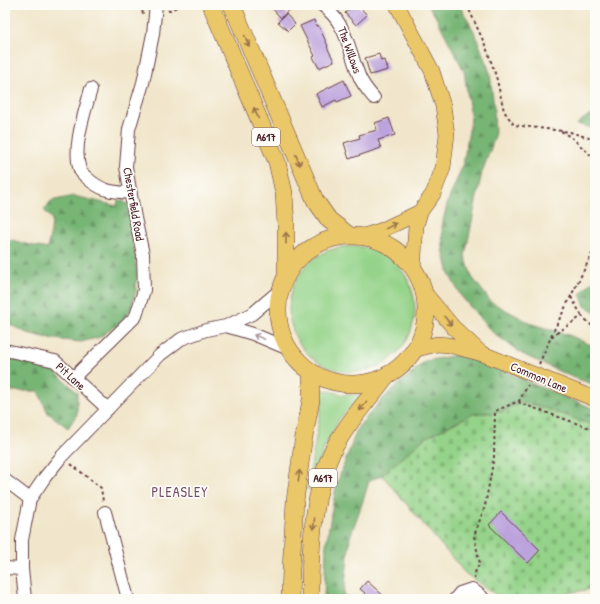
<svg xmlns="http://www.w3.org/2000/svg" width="600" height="604" viewBox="0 0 600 604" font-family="'Patrick Hand',sans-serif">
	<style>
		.grass { fill: #94d389; stroke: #6f795a }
		.forest { fill: url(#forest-firs); stroke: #606a50 }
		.cemetery { fill: url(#cemetery-stones); stroke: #6f795a }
		.building { fill: #bda3dd }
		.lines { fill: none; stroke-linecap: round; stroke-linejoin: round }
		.minor-casing { stroke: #633d43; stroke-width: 14 }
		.major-casing { stroke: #633d43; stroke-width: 16 }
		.highway-casing { stroke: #633d43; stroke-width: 18 }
		.path { stroke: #633d43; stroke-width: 2; stroke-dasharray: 3 3; stroke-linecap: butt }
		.minor { stroke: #fff; stroke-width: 12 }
		.major { stroke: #eac769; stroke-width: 15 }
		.highway { stroke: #eac769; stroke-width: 17 }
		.oneway { stroke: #9a734a }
		.oneway2 { stroke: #ae9aa0 }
		.labels { text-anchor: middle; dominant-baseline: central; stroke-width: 3.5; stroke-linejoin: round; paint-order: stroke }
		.shield { fill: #fdfcf7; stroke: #806168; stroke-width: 1 }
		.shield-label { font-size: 11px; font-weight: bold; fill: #4a1f2b }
		.street-label { font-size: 12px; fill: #4a1f2b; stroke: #fdfcf7 }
		.quarter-label { font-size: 14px; letter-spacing: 1px; fill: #724d69; stroke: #fdfcf7 }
	</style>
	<defs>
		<pattern id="forest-firs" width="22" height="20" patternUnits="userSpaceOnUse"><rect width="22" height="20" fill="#77b575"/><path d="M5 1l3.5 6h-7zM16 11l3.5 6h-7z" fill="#649360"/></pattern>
		<pattern id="cemetery-stones" width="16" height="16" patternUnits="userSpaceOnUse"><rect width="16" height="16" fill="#94d389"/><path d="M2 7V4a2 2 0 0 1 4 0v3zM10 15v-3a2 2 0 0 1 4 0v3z" fill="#81b576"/></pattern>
	</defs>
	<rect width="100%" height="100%" fill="#fdfcf7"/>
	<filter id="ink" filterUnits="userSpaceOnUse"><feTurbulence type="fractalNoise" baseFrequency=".025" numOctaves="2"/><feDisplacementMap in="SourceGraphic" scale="8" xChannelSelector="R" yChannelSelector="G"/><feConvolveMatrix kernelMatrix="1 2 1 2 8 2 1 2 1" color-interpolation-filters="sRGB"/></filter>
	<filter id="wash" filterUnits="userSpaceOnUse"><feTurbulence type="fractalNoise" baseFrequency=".012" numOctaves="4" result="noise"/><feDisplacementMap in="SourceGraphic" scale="16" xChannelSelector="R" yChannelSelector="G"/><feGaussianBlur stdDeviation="0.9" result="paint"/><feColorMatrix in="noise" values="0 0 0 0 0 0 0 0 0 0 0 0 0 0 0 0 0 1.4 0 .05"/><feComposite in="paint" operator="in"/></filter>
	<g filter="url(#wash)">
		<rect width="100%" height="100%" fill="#f1e6cb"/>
		<!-- grass -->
		<path class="grass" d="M289 309a63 63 0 1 1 126 0a63 63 0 1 1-126 0Z
			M322 389 344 395 364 394 339 419 324 448 311 489H307L321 409Z"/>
		<!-- forest -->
		<path class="forest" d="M428 5H459L474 31 490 73 494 108 495 137 482 172 465 256 472 277 491 302 532 324 569 335 595 347V385L572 377 522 354 491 331 461 296 449 274 443 249 442 225 448 201 463 165 471 119 464 71 436 17Z
			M588 116H595V129L577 124Z
			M74 196 117 206 118 200 125 202 128 205 137 272 136 291 130 311 119 324 100 337 81 342 53 339 27 333 5 322V238L26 244 47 249 51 232 52 219 44 210 51 201Z
			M595 279V312L585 306 580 294Z
			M5 355 54 371 77 392V414L68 428 48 413 38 391H5Z
			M457 355 502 370 537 386 595 409V426L532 404 517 403 503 412 473 414 425 438 382 475 369 481 363 501 350 537 344 595V599H324L326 545 336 486 358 427 385 396 425 361Z"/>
		<!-- cemetery -->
		<path class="cemetery" d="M517 403 532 404 595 426V588L563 594 548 599H509L499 597 465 573 382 475 425 438 473 414 503 412Z"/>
		<g id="blocks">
			<!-- building -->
			<path class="building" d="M269 5H295L281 18Z
				M354 5H358L367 15 356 25 345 13Z
				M286 14 295 24 288 31 278 22Z
				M314 20 316 26 318 25 328 46 327 47 334 61 319 68 313 57 315 56 300 26Z
				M379 54 381 61 385 60 388 70 370 75 365 58Z
				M344 80 351 96 337 102 336 100 322 107 316 94Z
				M389 118 395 135 378 140 381 148 349 159 344 143 360 138 359 135 377 130 375 123Z
				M501 512 540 550 528 563 489 525Z
				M367 581 387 599H360L365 593 360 589Z"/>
		</g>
	</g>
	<g filter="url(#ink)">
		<use href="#blocks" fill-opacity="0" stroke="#633d43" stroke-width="1"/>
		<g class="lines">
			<defs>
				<path id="minor" d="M322 5C348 24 348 50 360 78 363 85 369 92 374 98
					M91 89C85 112 72 147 80 170 81 173 84 175 86 177 101 191 111 192 131 193
					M226 326 253 334 291 350
					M5 350 55 361 108 409
					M73 378 136 316 144 290 143 254 135 218 126 167 129 129 143 83 153 34 156 5
					M5 480 30 499
					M105 512 128 599
					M5 568 22 569
					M25 599 22 569V540L30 499 45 477 62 456 160 355 181 339 206 330 226 326 252 314 280 290
					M455 599 460 593 472 589 482 597 483 599"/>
				<path id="major" d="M397 5 432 71 443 106 447 134 443 168 433 194 420 212 416 226 413 269
					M361 237 380 231 420 212
					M423 291 453 327 481 353
					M413 350 437 344 449 345 483 354 595 399"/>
				<path id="highway" d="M211 5 277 162 284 193 286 225V277
					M232 5 315 200 329 220 350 236
					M278 310a74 74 0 1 1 148 0a74 74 0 1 1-148 0Z
					M290 599 291 569 295 501 303 442 311 400V372
					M310 599C310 552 312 495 332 452 346 424 368 400 387 375"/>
			</defs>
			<!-- minor casing -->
			<use href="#minor" class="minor-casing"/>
			<!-- major casing -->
			<use href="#major" class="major-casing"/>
			<!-- highway casing -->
			<use href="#highway" class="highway-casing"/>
			<!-- path -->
			<path class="path" d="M141 5 143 14
				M467 5 486 47 496 76 504 111 514 125 570 132 595 140
				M168 11 181 5
				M561 131 572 138 595 159
				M571 297 582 316
				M551 336 595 248
				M539 364 551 337 582 316 595 329
				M519 401 520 403 595 430
				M71 464 101 488 103 501
				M5 540H11
				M474 579 476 569 480 564 474 536 485 506 494 457 495 411 519 401 528 385"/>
			<!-- minor -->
			<use href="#minor" class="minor"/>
			<!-- major -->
			<use href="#major" class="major"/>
			<!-- highway -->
			<use href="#highway" class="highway"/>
		</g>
		<!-- one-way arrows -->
		<defs><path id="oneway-shaft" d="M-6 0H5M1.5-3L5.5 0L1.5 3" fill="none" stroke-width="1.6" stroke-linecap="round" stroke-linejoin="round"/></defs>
		<g class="oneway">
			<use href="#oneway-shaft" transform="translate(247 41) rotate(67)"/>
			<use href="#oneway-shaft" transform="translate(256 113) rotate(-113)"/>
			<use href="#oneway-shaft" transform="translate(298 160) rotate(67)"/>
			<use href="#oneway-shaft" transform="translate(391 226) rotate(-26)"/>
			<use href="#oneway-shaft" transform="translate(286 238) rotate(-90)"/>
			<use href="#oneway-shaft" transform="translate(448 321) rotate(51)"/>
			<use href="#oneway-shaft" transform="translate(363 406) rotate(127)"/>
			<use href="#oneway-shaft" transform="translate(299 476) rotate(-83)"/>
			<use href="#oneway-shaft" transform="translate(314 524) rotate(96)"/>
		</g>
		<use class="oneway2" href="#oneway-shaft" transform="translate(259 337) rotate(-158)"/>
	</g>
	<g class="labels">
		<!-- shield labels -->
		<g class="shield">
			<rect x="252" y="128" width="28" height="18" rx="3"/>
			<rect x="309" y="469" width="28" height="18" rx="3"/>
		</g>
		<g class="shield-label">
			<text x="266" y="137">A617</text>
			<text x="323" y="478">A617</text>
		</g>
		<!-- street labels -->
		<g class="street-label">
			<text transform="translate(350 50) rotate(70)">The Willows</text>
			<text transform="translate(134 204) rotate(80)">Chesterfield Road</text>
			<text transform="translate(71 376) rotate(42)">Pit Lane</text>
			<text transform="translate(539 377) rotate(23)">Common Lane</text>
		</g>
		<!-- quarter labels -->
		<g class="quarter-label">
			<text x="180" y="491">PLEASLEY</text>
		</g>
	</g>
	<!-- margin -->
	<rect width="600" height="604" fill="none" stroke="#fdfcf7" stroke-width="20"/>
</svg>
